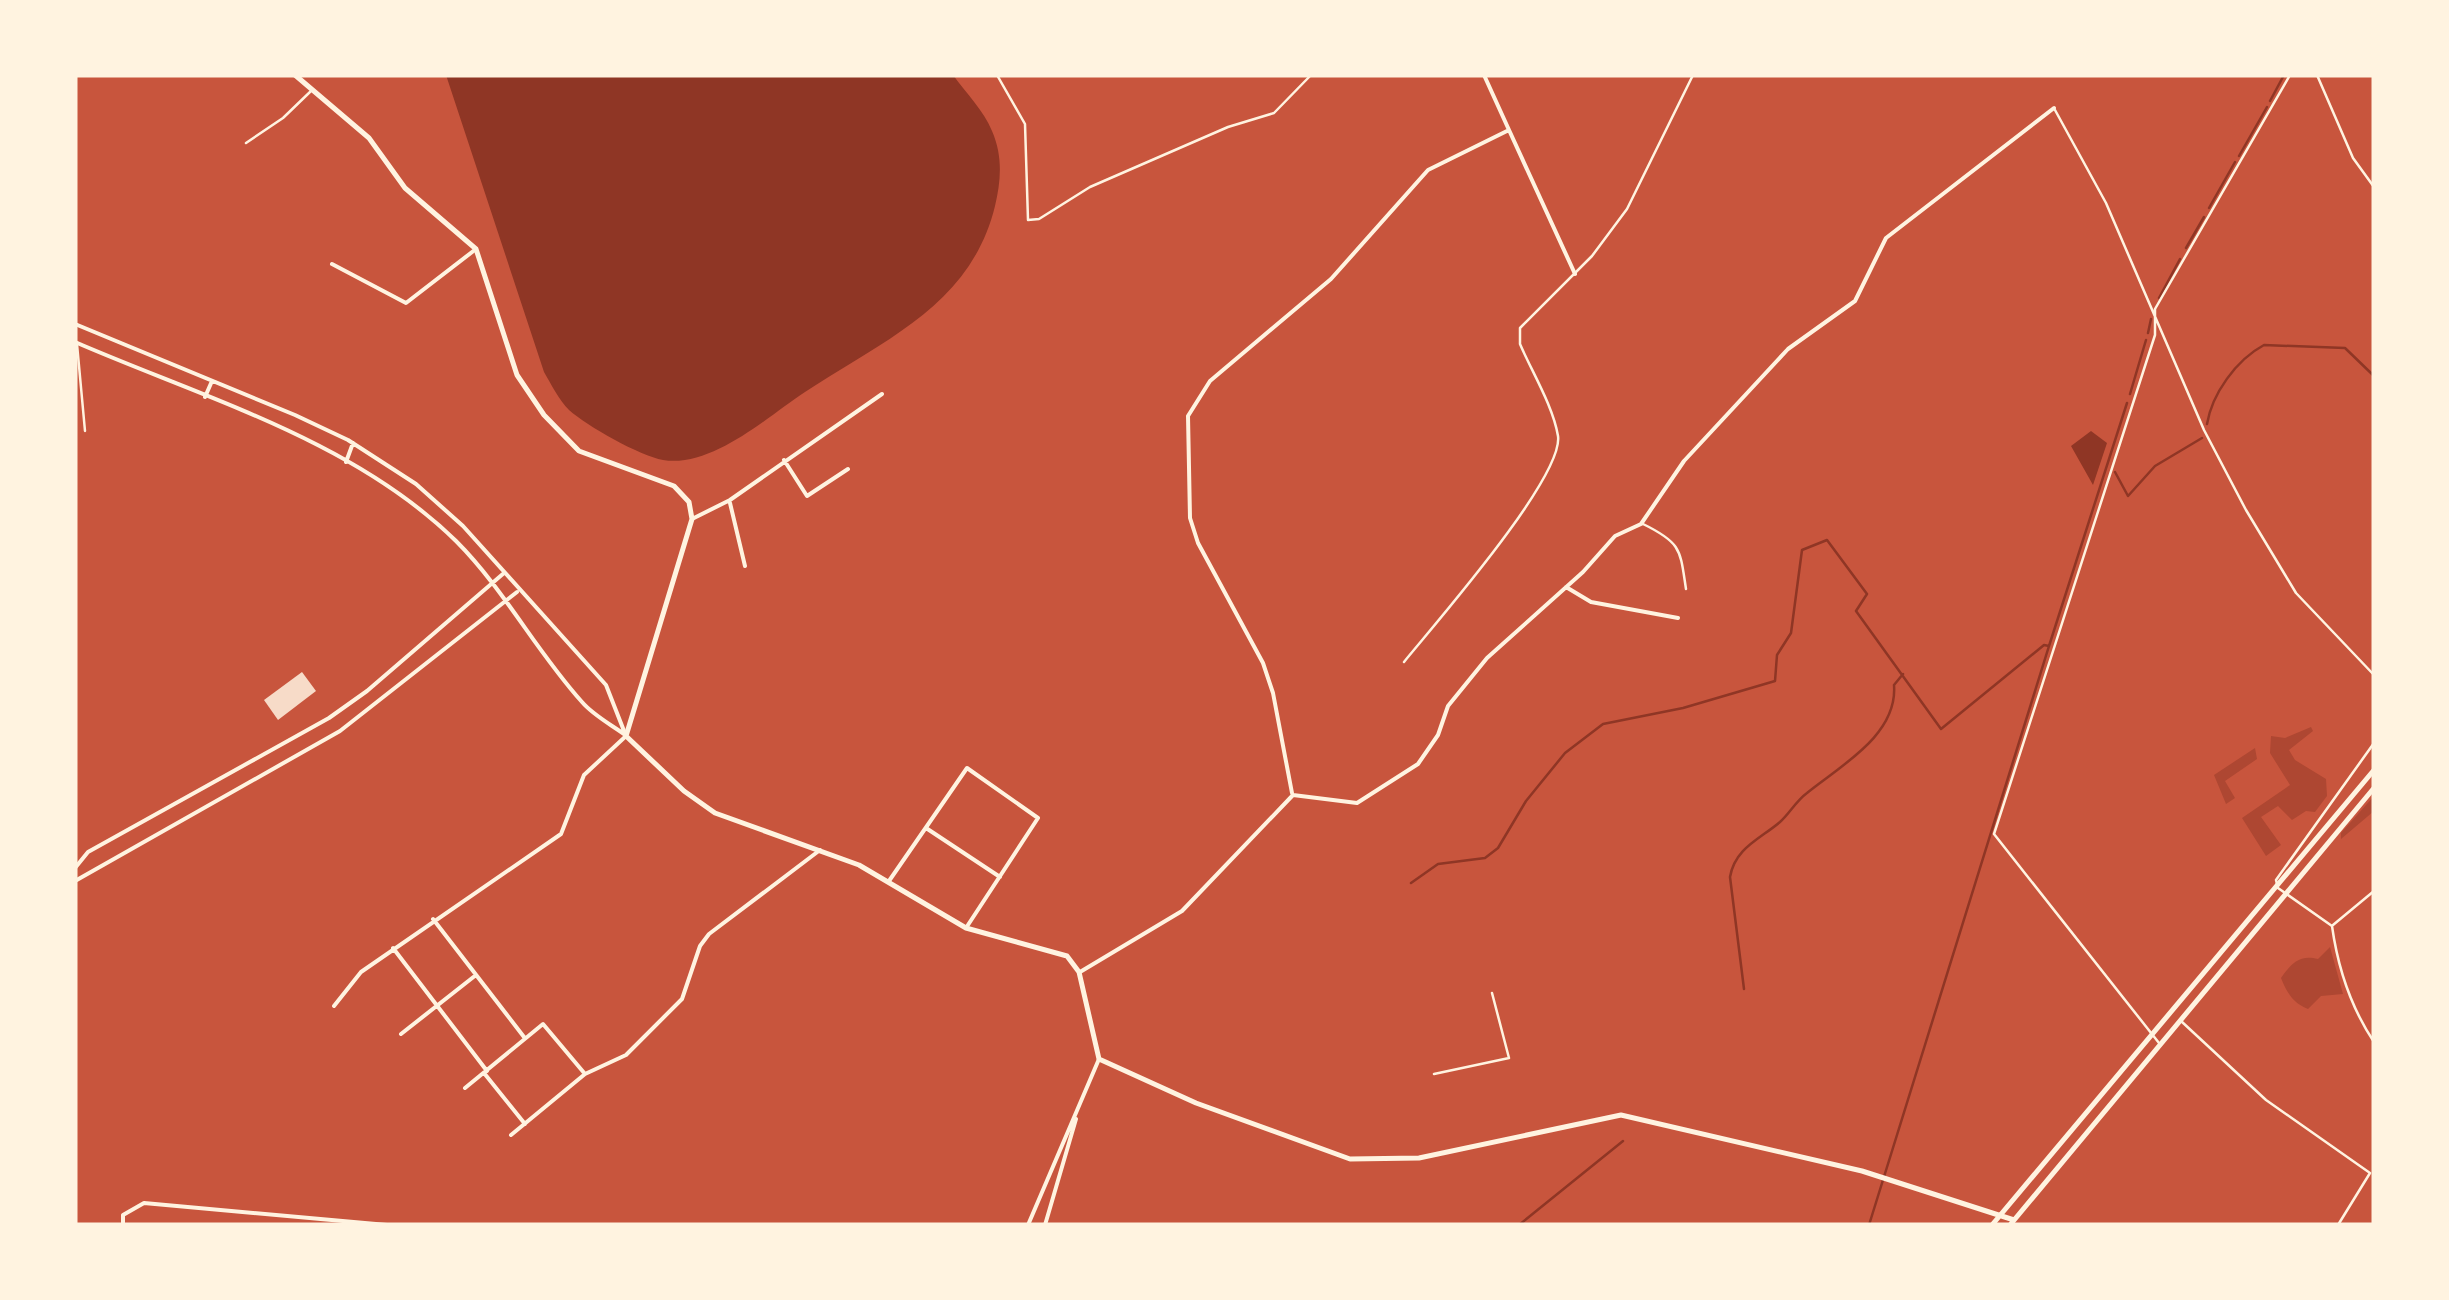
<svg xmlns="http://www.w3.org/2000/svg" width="2449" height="1300" viewBox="0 0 2449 1300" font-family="Poppins,sans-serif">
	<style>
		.green { fill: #ae4732 }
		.water { fill: #8f3625 }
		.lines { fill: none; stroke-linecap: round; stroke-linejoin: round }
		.stream { stroke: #8f3625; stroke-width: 2.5 }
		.building { fill: #f7dbc8 }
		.service { stroke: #fff3e0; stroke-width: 2.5 }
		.minor { stroke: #fff3e0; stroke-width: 4 }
		.tertiary { stroke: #fff3e0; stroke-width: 5 }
	</style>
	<rect width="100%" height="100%" fill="#c8553d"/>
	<!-- green -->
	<path class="green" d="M2311 727 2313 731 2289 750 2295 760 2326 779 2327 796 2315 812 2306 811 2292 820 2278 806 2261 817 2281 845 2266 856 2242 818 2290 785 2270 753 2271 736 2285 738Z
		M2255 748 2257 759 2225 781 2235 798 2226 804 2214 775Z
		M2374 796V811L2341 839V833Z
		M2330 947 2343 994 2321 996 2308 1009C2293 1003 2287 993 2281 978 2291 964 2299 954 2318 959Z"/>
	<!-- water -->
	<path class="water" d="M446 75H953C966 93 984 111 992 131 1003 156 1001 181 995 206 971 305 884 340 805 392 767 417 712 468 663 460 640 456 587 426 569 410 559 400 551 384 544 372Z
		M2091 431 2107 443 2093 485 2071 446Z"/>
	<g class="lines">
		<!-- stream -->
		<path class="stream" d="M2270 101 2284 75
			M2239 156 2267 107
			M2209 208 2235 162
			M2186 248 2204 217
			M2159 298 2180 259
			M2148 333 2151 319
			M2130 394 2146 340
			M2207 424C2212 394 2236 360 2264 345L2345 348 2374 376
			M2115 472 2128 496 2155 466 2202 438
			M2049 646 2127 403
			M1411 883 1438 864 1485 858 1498 848 1526 801 1565 753 1603 724 1683 708 1775 681 1777 655 1791 633 1802 550 1827 540 1867 594 1856 611 1941 729 2044 645 2049 646 1869 1225
			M1744 989 1730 877C1735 848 1760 839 1780 822 1790 813 1796 801 1807 793 1840 766 1898 735 1894 685L1903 674
			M1519 1225 1623 1141"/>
	</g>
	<!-- building -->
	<path class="building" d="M302 672 316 691 278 720 264 700Z"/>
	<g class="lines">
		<!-- service -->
		<path class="service" d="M997 75 1025 124 1028 220 1039 219 1090 187 1228 127 1274 113 1311 75
			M2317 75 2353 158 2374 187
			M2055 110 2106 203 2204 430 2246 510 2296 593 2374 675
			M246 143 283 118 311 91
			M77 344 85 431
			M1643 524C1682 543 1680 550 1686 589
			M1404 662C1434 625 1564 477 1558 436 1553 406 1532 372 1520 344V328L1592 256 1627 209 1693 75
			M2374 743 2276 880 2278 888 2332 926C2338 969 2350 1006 2374 1042
			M2333 925 2374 891
			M2181 1021 2266 1100 2370 1173 2338 1225
			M2159 1043 1994 834 2155 335V309L2290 75
			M1434 1074 1509 1058 1492 993"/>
		<!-- minor -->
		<path class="minor" d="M1509 130 1575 274
			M332 264 406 303 476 249
			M75 324 295 415 348 440 416 484 463 526 606 685 626 736
			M75 342C204 398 353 440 456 541 504 589 536 651 582 702 593 715 610 724 624 734
			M205 397 212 381
			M784 460 807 496 848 469
			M346 462 353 443
			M730 503 745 566
			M692 519 730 500 882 394
			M1566 587 1591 602 1678 618
			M1292 793 1273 693 1263 663 1198 543 1190 518 1188 416 1210 381 1331 279 1428 170 1509 130 1484 75
			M926 828 1000 877
			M75 868 88 852 329 718 367 691 504 573
			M75 881 340 731 517 592
			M889 881 967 768 1038 818 966 928
			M433 919 524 1037
			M393 948 487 1071
			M1080 972 1182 911 1293 795 1357 803 1418 764 1438 735 1448 706 1487 658 1583 572 1615 536 1641 524 1684 461 1788 349 1855 301 1886 238 2054 108
			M334 1006 361 972 561 834 584 775 626 736
			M401 1034 476 975
			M484 1073 525 1124
			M465 1088 543 1024 585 1074
			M511 1135 585 1074 626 1055 682 999 700 946 709 934 820 850
			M123 1225V1215L144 1203 387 1225
			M1028 1225 1099 1059
			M1045 1225 1076 1119"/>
		<!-- tertiary -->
		<path class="tertiary" d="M295 75 369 138 405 188 476 249 517 375 544 415 579 451 674 486 689 502 692 519 626 736 684 791 715 813 859 865 966 928 1067 956 1079 972 1099 1059 1196 1103 1350 1159 1419 1158 1621 1115 1862 1171 2014 1220
			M1992 1225 2374 770
			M2010 1225 2374 788"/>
	</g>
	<!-- border -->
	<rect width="2449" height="1300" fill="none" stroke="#fff3e0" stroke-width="155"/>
</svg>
